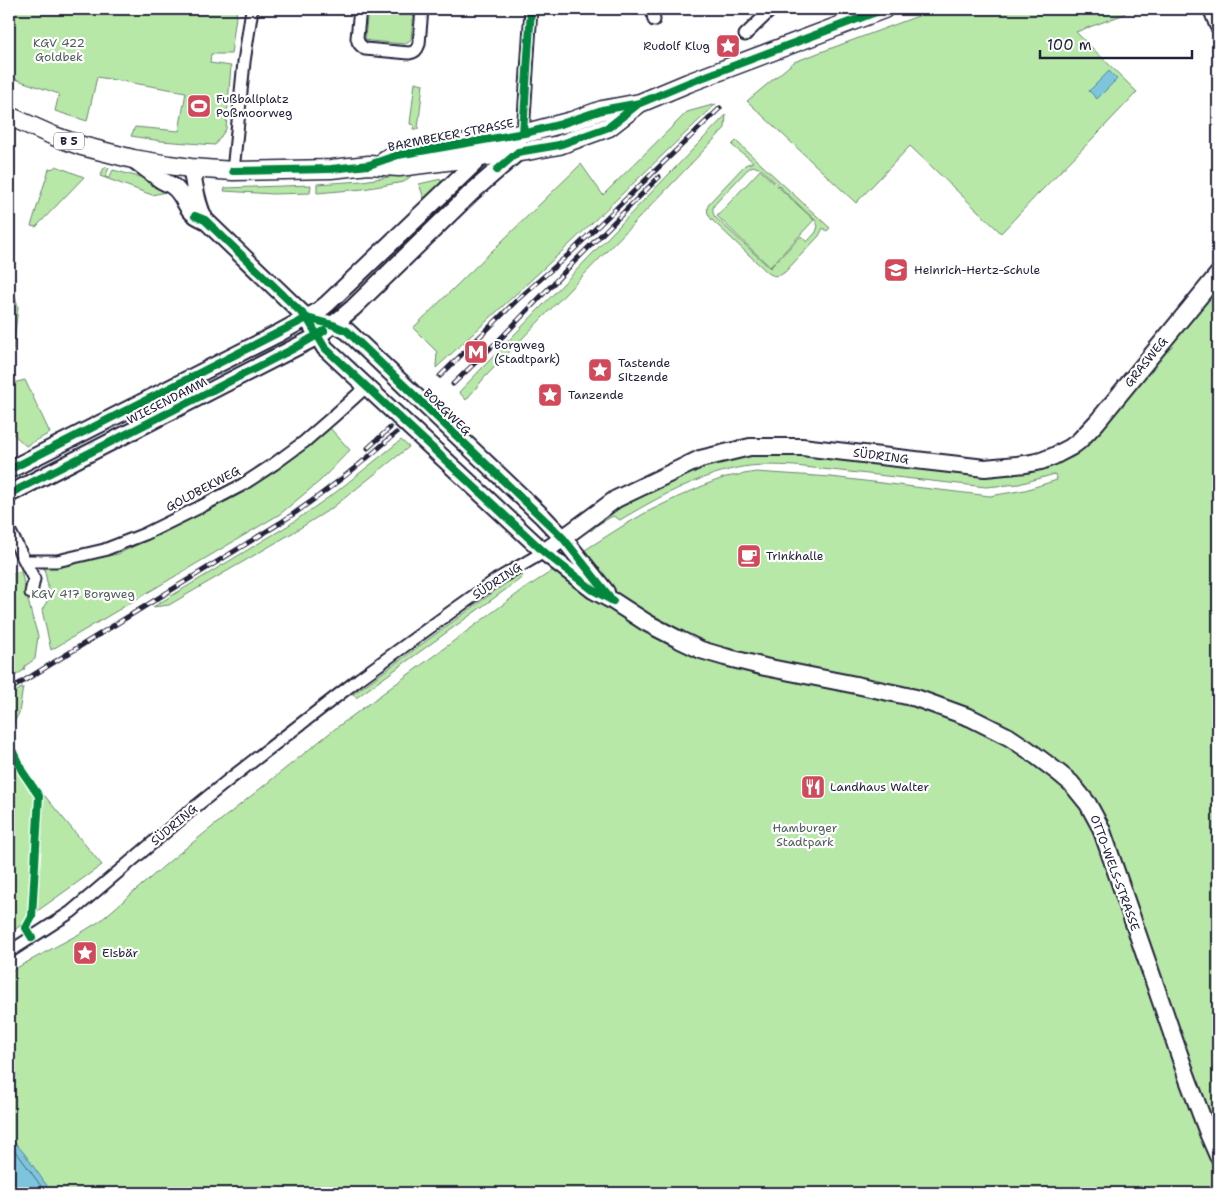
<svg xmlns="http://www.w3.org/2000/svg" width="1227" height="1202" viewBox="0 0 1227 1202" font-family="'Shantell Sans',sans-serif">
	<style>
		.green { fill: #b7e8a7; stroke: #6c8571; fill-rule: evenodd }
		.water { fill: #7dc5dd; stroke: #59849c }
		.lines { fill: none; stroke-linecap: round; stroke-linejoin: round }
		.shore { stroke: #46637c; stroke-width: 1 }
		.street-casing { stroke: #22223b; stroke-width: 15 }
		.secondary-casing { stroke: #22223b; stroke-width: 20 }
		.primary-casing { stroke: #22223b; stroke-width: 21 }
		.street { stroke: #fff; stroke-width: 11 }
		.secondary { stroke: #fff; stroke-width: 16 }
		.primary { stroke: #fff; stroke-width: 18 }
		.rail-casing { stroke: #22223b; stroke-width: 5 }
		.rail { stroke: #fff; stroke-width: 3; stroke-dasharray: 9; stroke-linecap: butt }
		.cycleway-casing { stroke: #fff; stroke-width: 11 }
		.cycleway { stroke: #00873e; stroke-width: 8 }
		.labels { text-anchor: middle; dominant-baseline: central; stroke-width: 4.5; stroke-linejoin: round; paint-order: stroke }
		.shield { fill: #fff; stroke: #646476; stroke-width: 1 }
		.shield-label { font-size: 11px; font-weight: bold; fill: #22223b }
		.park-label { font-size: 12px; fill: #4f5d5b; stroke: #fff }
		.poi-label { font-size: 12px; fill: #22223b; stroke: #fff; text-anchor: start }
		.street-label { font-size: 12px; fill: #22223b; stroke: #fff }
	</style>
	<rect width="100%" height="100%" fill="#fff"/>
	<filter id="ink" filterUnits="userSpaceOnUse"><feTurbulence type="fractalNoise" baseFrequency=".02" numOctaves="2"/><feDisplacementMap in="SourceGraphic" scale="10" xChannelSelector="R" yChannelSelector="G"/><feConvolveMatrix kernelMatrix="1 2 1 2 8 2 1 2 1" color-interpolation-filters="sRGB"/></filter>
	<g filter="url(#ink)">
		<!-- green -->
		<path class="green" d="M16 9H237L231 54H211L210 63 231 66 226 129 215 145 161 141 131 136 135 127 179 131 186 92 97 77 87 121 55 111 59 94 9 77V44Z
			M368 9H414L411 39 409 42 405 44 370 41 367 40 365 37Z
			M937 9H1123L1125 14 1076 32 1137 92C1093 140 1045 185 1001 233L910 146 856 203 747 101 794 62Z
			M415 82 423 84 418 129H413L414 125 410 124Z
			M716 104 571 243 436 368 437 352 413 328 581 164 603 195 687 112Z
			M726 115 725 128 667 189 485 377 466 400 459 392Z
			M736 141 830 228 827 231 823 228 819 236 785 272C779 277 773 277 767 272L712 220C707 214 705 208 711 201L745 165 753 162C746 155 739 152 732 145ZM753 166 761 169 815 220 818 226 816 232 807 242 801 236 770 268 715 217C712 212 712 207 716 203L747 170Z
			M56 166 84 177 36 227 31 226 49 169 54 168Z
			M106 167 109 168 105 177 109 178 113 170 147 179 171 191 152 195 100 176 104 168Z
			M760 170 814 220 770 267 717 216Z
			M409 174 411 176 404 182 363 189 317 193V184L362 181Z
			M441 179V182L440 185 425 201 419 184Z
			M311 185 310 193 273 194 224 191 225 188Z
			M1218 283V1193H9V972L79 934 100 921 171 860 336 728 524 589 621 527 647 512 678 497 707 484 726 477 756 472 831 477 990 496 1025 490 1057 480 1055 474 1019 484 986 487 795 466C776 465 755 464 737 468 695 477 657 498 620 520L613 516 599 524 591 531 588 528 614 511 688 473 706 466 722 461 763 454 802 456 980 476 1014 475 1055 465 1073 457 1081 451 1104 428Z
			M11 284 18 307 10 378H9V285Z
			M25 380 50 433 26 446 9 430V384Z
			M329 427 350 450 320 481 280 514 51 650 42 610 50 596 44 568 118 554 169 529 246 490 308 444Z
			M401 440 409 447 332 508 289 535 169 605 153 607 289 525 336 492Z
			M21 571 32 616 38 636 35 659 25 666 24 670 9 680V574Z
			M520 573 523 576 519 580 356 698 353 694Z
			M23 687 19 713 9 732V696Z
			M9 761 34 793 37 802 34 863 28 920 9 934Z
			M44 795 102 865 36 912Z"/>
		<!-- water -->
		<path class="water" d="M1109 71 1117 79 1097 99 1089 91Z
			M9 1136 24 1153 52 1193H9Z"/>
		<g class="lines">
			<!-- shore -->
			<path class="shore" d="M9 1144 20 1157 46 1193"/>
			<defs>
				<path id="street" d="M360 9 357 38C358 44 361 46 365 49L409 53C415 52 417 50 419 44L422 9
					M652 9 654 20
					M745 35 772 9
					M523 133 531 9
					M233 171 244 62 252 9
					M9 530 34 579 31 593
					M25 561H57L104 550 145 534 200 507 242 485 274 464 304 442 335 415 367 386
					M9 952 71 912 189 812 231 778 359 679 451 612 496 580 544 552"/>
				<path id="secondary" d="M1212 9 1218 25
					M133 159C142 166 152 173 161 180 166 183 171 184 175 188 187 199 184 211 203 219
					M191 168C195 186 196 204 205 220L307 318 325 348 544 552 593 590 613 601 647 623 680 640 701 650 725 657 765 667 856 685 916 698 971 718 1009 737 1027 749 1059 773 1071 783 1088 804 1101 828 1187 1077 1208 1133 1218 1156
					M326 323 340 327 347 331 543 517 563 538 606 592
					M9 470 279 333 317 312 327 304 481 157 488 153
					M9 494 318 336 340 319 353 308 471 193 518 152 519 146
					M544 552 616 499 700 459 750 447H802L985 468 1026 464 1041 461 1054 456 1071 447 1079 441 1097 422 1218 274"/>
				<path id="primary" d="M9 116 54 136 82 146 133 159 169 165 191 168 233 171 331 169 369 165 399 167 527 151 559 145 609 127 640 103
					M386 159 398 155 530 132 572 121 602 110 640 103 688 83 884 9"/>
			</defs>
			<!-- street casing -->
			<use href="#street" class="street-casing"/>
			<!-- secondary casing -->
			<use href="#secondary" class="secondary-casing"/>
			<!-- primary casing -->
			<use href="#primary" class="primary-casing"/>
			<!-- street -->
			<use href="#street" class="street"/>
			<!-- secondary -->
			<use href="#secondary" class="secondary"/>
			<!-- primary -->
			<use href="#primary" class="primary"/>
			<defs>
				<path id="rail" d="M440 376 517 300 568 255 720 108
					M453 384 503 336 571 265 659 177
					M368 448 390 428
					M9 690 280 523C321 496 359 466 396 433"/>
			</defs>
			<!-- rail casing -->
			<use href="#rail" class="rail-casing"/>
			<!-- rail -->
			<use href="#rail" class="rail"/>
			<defs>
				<path id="cycleway" d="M523 133 531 9
					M497 170 518 152 559 145 609 127 638 104
					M233 171 331 169 369 165 398 155 530 132 561 124 602 110 640 103 688 83 884 9
					M195 216 205 220 307 318 325 348 544 552 593 590 613 601
					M307 318 333 325 347 331 554 529 563 538 609 596
					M9 470 307 318
					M9 494 293 349 324 331
					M13 752 22 771 39 796 32 917 26 928 32 938"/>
			</defs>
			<!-- cycleway casing -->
			<use href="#cycleway" class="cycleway-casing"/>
			<!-- cycleway -->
			<use href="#cycleway" class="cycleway"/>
		</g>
	</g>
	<!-- icons -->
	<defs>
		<symbol id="sight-square" viewBox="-11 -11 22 22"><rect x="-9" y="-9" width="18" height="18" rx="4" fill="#d1495b" stroke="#fff"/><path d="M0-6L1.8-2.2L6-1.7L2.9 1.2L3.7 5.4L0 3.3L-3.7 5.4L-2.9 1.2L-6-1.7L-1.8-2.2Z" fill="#fff"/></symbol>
		<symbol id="stadium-square" viewBox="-11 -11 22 22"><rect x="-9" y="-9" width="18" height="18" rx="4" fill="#d1495b" stroke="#fff"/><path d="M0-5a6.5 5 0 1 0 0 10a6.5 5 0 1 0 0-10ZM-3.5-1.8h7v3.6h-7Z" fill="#fff"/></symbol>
		<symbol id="school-square" viewBox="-11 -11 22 22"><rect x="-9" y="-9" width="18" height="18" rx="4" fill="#d1495b" stroke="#fff"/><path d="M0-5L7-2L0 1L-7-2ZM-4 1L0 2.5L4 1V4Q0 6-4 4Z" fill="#fff"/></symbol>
		<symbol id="metro-square" viewBox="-11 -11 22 22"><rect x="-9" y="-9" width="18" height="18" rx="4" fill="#d1495b" stroke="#fff"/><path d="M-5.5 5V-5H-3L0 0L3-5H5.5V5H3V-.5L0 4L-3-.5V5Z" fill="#fff"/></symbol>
		<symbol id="cafe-square" viewBox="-11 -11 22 22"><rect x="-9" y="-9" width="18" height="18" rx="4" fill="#d1495b" stroke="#fff"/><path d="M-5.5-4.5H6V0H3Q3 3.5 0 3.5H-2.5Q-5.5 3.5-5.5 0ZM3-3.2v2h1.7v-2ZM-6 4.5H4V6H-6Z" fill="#fff"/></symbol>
		<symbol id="restaurant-square" viewBox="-11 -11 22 22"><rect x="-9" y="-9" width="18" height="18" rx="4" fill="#d1495b" stroke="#fff"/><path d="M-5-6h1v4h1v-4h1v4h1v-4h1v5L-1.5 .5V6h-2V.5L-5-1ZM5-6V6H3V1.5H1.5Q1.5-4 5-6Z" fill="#fff"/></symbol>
	</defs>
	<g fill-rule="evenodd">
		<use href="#sight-square" x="714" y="32" width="28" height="28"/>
		<use href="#stadium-square" x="185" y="92" width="28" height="28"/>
		<use href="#school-square" x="882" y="256" width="28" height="28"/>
		<use href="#metro-square" x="462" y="338" width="28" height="28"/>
		<use href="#sight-square" x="586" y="356" width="28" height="28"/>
		<use href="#sight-square" x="536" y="381" width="28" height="28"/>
		<use href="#cafe-square" x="735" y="542" width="28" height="28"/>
		<use href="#restaurant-square" x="799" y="773" width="28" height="28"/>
		<use href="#sight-square" x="71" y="939" width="28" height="28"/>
	</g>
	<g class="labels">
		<!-- shield labels -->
		<rect class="shield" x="54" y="132.5" width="30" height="17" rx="4"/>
		<g class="shield-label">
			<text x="69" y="141">B 5</text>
		</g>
		<!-- park labels -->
		<g class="park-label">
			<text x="59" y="43">KGV 422<tspan x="59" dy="14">Goldbek</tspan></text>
			<text x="83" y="594">KGV 417 Borgweg</text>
			<text x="805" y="828">Hamburger<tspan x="805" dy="14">Stadtpark</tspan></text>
		</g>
		<!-- poi labels -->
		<g class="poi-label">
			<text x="710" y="46" text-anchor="end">Rudolf Klug</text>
			<text x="216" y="99">Fußballplatz<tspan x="216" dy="14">Poßmoorweg</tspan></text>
			<text x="914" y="270">Heinrich-Hertz-Schule</text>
			<text x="494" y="345">Borgweg<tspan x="494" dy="14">(Stadtpark)</tspan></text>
			<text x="618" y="363">Tastende<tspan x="618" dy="14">Sitzende</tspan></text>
			<text x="568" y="395">Tanzende</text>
			<text x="766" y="556">Trinkhalle</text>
			<text x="830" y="787">Landhaus Walter</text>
			<text x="102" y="953">Eisbär</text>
		</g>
		<!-- street labels -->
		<g class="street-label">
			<text transform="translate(451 135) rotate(-11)">BARMBEKER STRASSE</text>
			<text transform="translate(1146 362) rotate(-51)">GRASWEG</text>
			<text transform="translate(167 401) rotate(-27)">WIESENDAMM</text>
			<text transform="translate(447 412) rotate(44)">BORGWEG</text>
			<text transform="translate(881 456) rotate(7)">SÜDRING</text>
			<text transform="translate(203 489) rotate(-28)">GOLDBEKWEG</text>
			<text transform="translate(497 581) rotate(-33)">SÜDRING</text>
			<text transform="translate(174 825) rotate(-40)">SÜDRING</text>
			<text transform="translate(1115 873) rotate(70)">OTTO-WELS-STRASSE</text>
		</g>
	</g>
	<!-- margin -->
	<rect width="1227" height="1202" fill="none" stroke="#fff" stroke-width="30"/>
	<rect x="15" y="15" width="1197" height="1172" fill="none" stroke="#22223b" stroke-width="2" filter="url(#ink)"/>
	<!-- scale -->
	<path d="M1040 50v8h152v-8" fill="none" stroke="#22223b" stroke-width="2.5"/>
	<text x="1047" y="50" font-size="15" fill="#22223b" stroke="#ffffff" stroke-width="4" paint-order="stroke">100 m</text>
</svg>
